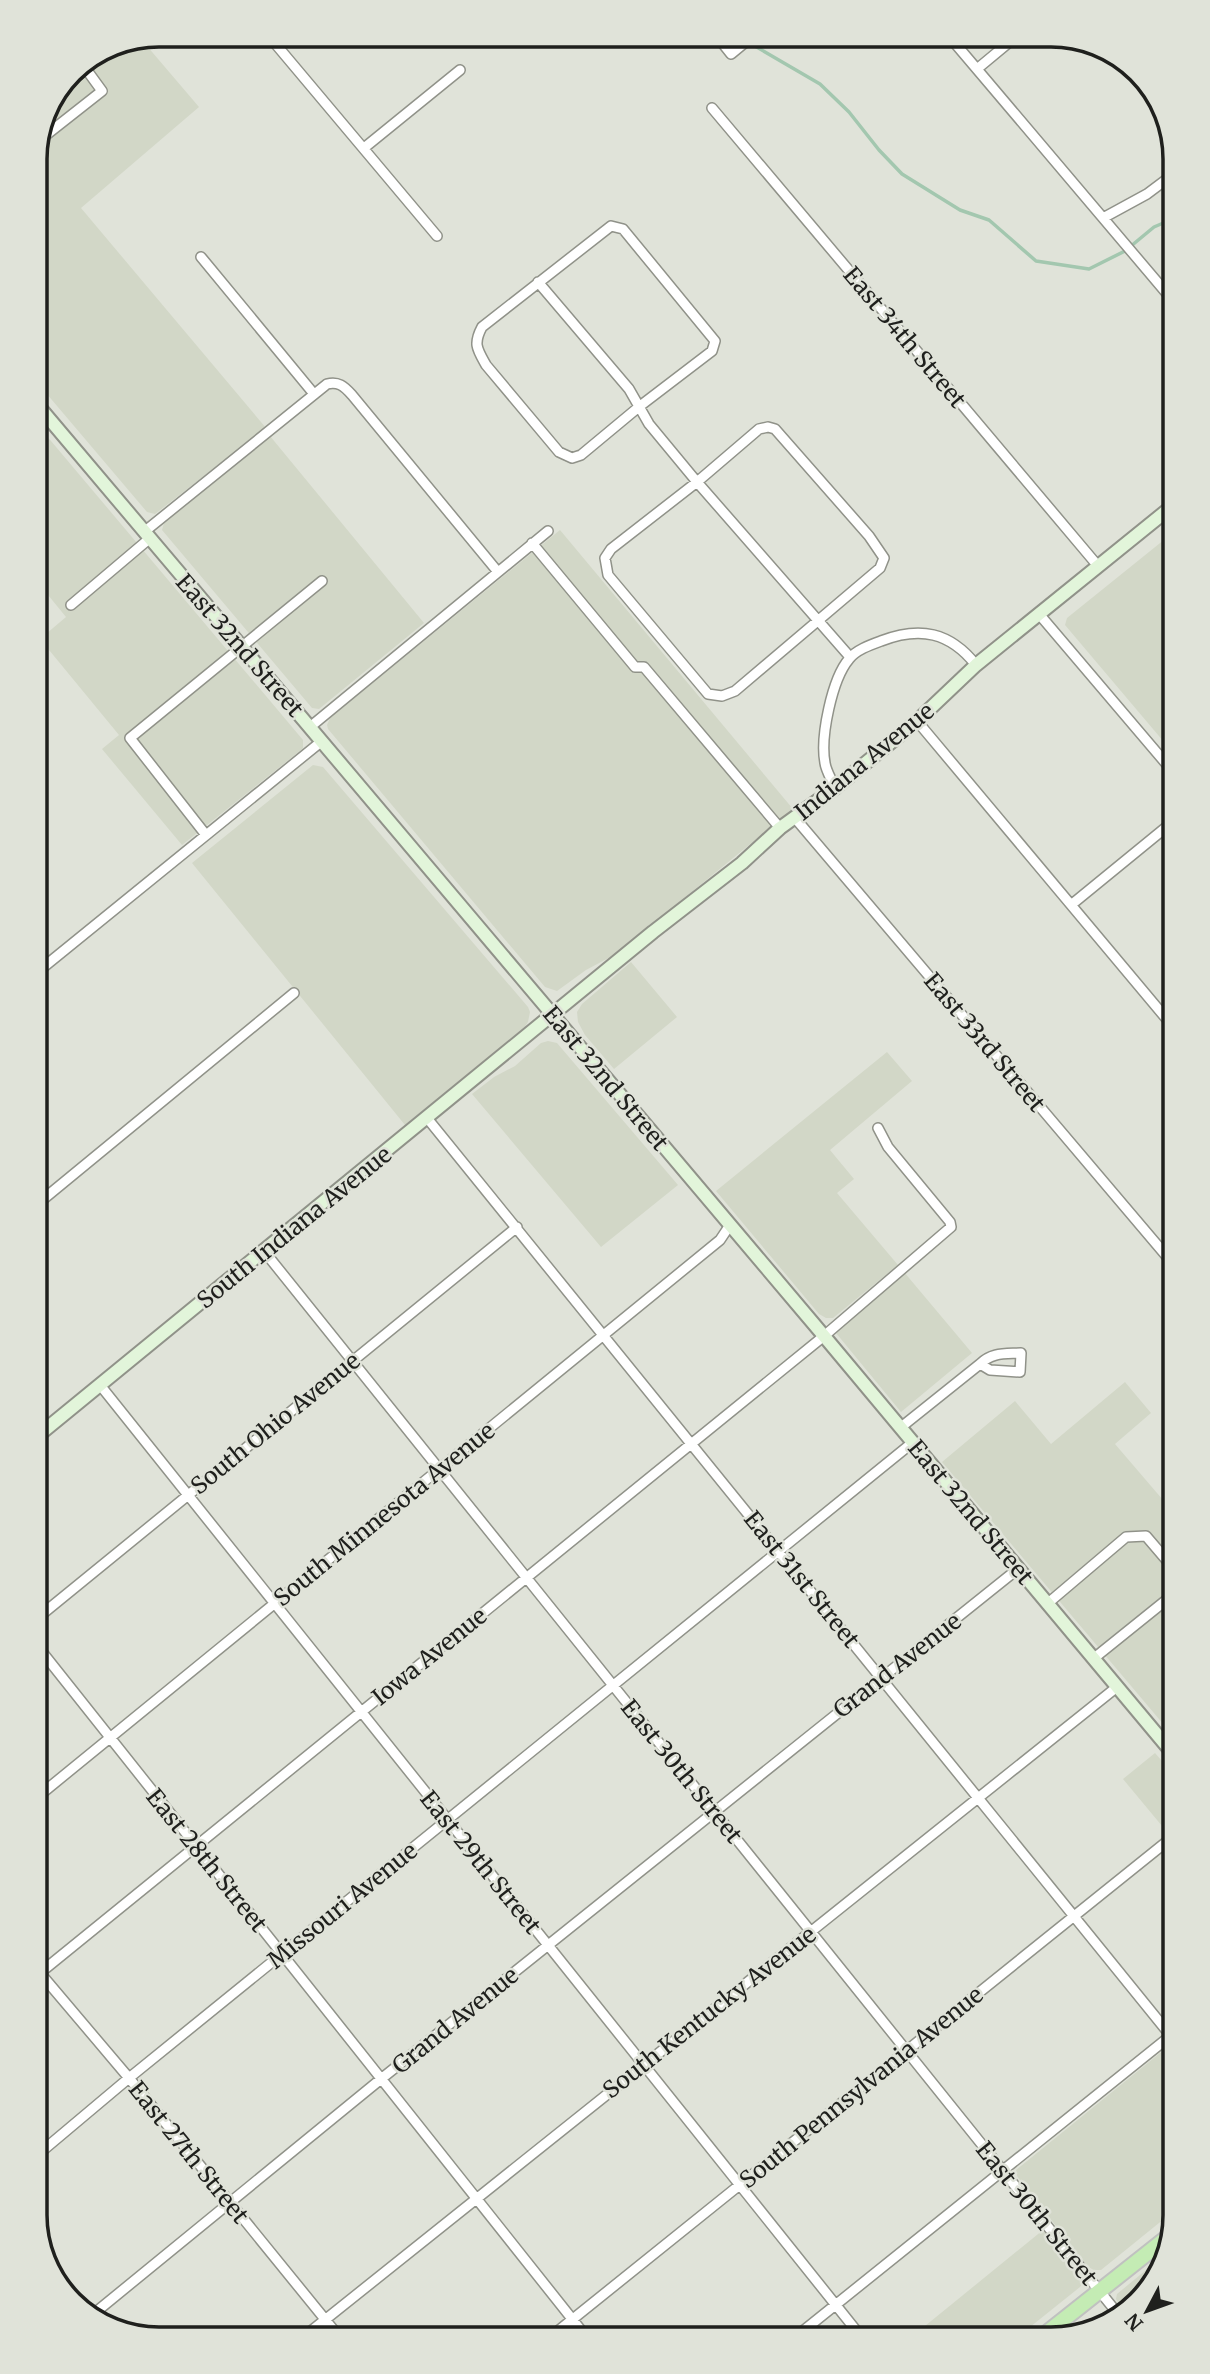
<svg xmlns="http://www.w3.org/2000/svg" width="1210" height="2374" viewBox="0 0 1210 2374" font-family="Merriweather,serif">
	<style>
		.built { fill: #d2d7c7 }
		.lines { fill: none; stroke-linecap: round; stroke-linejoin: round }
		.stream { stroke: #a3c7af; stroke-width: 3.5 }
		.street-casing { stroke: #909289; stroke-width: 12 }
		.secondary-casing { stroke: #909289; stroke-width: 16 }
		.primary-casing { stroke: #c0c1c0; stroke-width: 18 }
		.street { stroke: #fff; stroke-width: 9 }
		.secondary { stroke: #e2f5da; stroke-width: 12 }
		.primary { stroke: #c4ecb4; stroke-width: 14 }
		.labels { text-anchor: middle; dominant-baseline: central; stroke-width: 5; stroke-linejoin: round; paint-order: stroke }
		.street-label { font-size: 23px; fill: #1f201d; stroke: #e0e3d9 }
		.rim { fill: none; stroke: #1f201d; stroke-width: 3.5 }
	</style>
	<rect width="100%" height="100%" fill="#e0e3d9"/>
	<!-- built -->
	<path class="built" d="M141 39 199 107 81 208 266 428 155 514 147 512 35 380V151L72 71 112 44Z
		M35 422 303 740V748L301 750 182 845 102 749 119 735 40 639 66 617 35 579Z
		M270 436 424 623 319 709 312 708 162 530 164 523Z
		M560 530 793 809 616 954 586 970 557 991 545 987 328 729 327 725 330 718Z
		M1175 531V755L1065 625 1067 618Z
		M313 765 323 767 528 1007 530 1012 528 1022 524 1028 405 1125 192 863Z
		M631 962 677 1017 614 1069 585 1035 578 1022 577 1012 582 1004Z
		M548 1041 557 1043 678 1185 601 1247 472 1094 494 1077 515 1066 541 1043Z
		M887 1052 912 1081 830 1150 854 1179 837 1193 898 1265 833 1318H826L819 1314 716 1191Z
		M904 1272 972 1353 901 1412 836 1333V1330Z
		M1125 1382 1151 1413 1115 1444 1175 1514V1738L942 1462 1015 1401 1051 1444Z
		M1155 1753 1175 1776V1826L1167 1832 1123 1779Z
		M1170 2048 1175 2052V2210L1101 2270H1094L1088 2267 1017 2176 1016 2170 1165 2049Z
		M1043 2230 1081 2277 1082 2284 1080 2287 1015 2339H909Z
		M1163 2256 1154 2284 1123 2309 1116 2299 1117 2294Z"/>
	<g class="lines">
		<!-- stream -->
		<path class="stream" d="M748 42 820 84 849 112 879 150 902 174 960 210 989 220 1036 261 1089 269 1125 251 1154 227 1175 218"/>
		<defs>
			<path id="street" d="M268 35 437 236
				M716 35 731 54 754 35
				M948 35 1175 303
				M977 69 1018 35
				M712 108 1098 566
				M41 139 102 91 86 69 65 86
				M364 148 460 70
				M1103 218 1147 194 1175 173
				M611 226 623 229 715 341 712 351 640 406 581 455 572 458 559 452 486 365C477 349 473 344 482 327Z
				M201 257 314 394
				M538 282 629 389 649 424 697 482 850 657
				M768 427 775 429 869 536 884 558 880 568 735 691 722 696 708 694 608 575 605 558 611 549 697 482 759 429Z
				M144 532 327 384C338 381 344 386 352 395L498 572
				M532 543 635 667H644L780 828
				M71 605 149 539
				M1039 614 1175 774
				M917 721 1175 1029
				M310 727 548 531
				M835 788C832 780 826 771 825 763 820 737 832 679 849 659 856 650 870 645 881 641 920 626 950 632 976 665
				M795 818 1175 1266
				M206 835 130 738 322 581
				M1071 905 1175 820
				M35 956 44 967
				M35 974 322 741
				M427 1118 1175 2041
				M35 1206 294 993
				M264 1251 1118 2314
				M1021 1353 1020 1372 990 1370 980 1364C992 1352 1005 1354 1021 1353Z
				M100 1385 863 2339
				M900 1428 980 1364
				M1047 1604 1126 1537 1146 1536 1175 1570
				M35 1620 517 1227
				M35 1643 588 2339
				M1093 1659 1175 1593
				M35 1799 720 1240 730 1225
				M35 1967 129 2078 341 2339
				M35 1977 824 1336 951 1227 950 1222 888 1147 878 1128
				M35 2157 129 2078 912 1443
				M91 2316 381 2079 1019 1568
				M301 2339 1117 1687
				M548 2339 1175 1835
				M793 2339 1174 2033"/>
			<path id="secondary" d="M35 402 824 1336 1175 1756
				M35 1438 653 932 742 863 780 828 835 788 917 721 976 665 1175 504"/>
			<path id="primary" d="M1039 2339 1169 2236"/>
		</defs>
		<!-- street casing -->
		<use href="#street" class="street-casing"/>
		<!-- secondary casing -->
		<use href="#secondary" class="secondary-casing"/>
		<!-- primary casing -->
		<use href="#primary" class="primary-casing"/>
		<!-- street -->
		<use href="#street" class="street"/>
		<!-- secondary -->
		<use href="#secondary" class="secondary"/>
		<!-- primary -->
		<use href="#primary" class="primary"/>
	</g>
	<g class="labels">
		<!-- street labels -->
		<g class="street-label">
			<text transform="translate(905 337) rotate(50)">East 34th Street</text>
			<text transform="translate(240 645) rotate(49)">East 32nd Street</text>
			<text transform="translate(864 761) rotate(-39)">Indiana Avenue</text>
			<text transform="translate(985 1042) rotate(50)">East 33rd Street</text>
			<text transform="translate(606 1078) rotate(50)">East 32nd Street</text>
			<text transform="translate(294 1227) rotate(-39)">South Indiana Avenue</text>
			<text transform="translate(275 1423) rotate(-39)">South Ohio Avenue</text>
			<text transform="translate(971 1512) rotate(50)">East 32nd Street</text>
			<text transform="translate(384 1514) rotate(-39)">South Minnesota Avenue</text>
			<text transform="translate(802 1579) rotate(51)">East 31st Street</text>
			<text transform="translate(429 1656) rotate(-39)">Iowa Avenue</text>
			<text transform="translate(897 1665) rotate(-38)">Grand Avenue</text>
			<text transform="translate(682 1771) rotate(51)">East 30th Street</text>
			<text transform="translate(207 1860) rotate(51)">East 28th Street</text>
			<text transform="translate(481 1862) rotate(51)">East 29th Street</text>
			<text transform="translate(342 1905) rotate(-39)">Missouri Avenue</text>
			<text transform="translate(709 2012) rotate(-38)">South Kentucky Avenue</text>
			<text transform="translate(455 2020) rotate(-39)">Grand Avenue</text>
			<text transform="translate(861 2087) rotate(-39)">South Pennsylvania Avenue</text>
			<text transform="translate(189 2152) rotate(51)">East 27th Street</text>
			<text transform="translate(1037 2213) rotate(51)">East 30th Street</text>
		</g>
	</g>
	<!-- crop -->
	<path d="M0 0H1210V2374H0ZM159 47H1051A112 112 0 0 1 1163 159V2215A112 112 0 0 1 1051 2327H159A112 112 0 0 1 47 2215V159A112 112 0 0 1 159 47Z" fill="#e0e3d9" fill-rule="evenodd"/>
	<path class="rim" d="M159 47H1051A112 112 0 0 1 1163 159V2215A112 112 0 0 1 1051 2327H159A112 112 0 0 1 47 2215V159A112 112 0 0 1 159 47Z"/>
	<!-- north arrow -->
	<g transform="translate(1147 2311) rotate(229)" stroke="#e0e3d9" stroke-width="5" paint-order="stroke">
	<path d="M0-5L12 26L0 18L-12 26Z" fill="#1f201d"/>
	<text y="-10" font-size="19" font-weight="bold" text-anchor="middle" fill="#1f201d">N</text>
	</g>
</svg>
